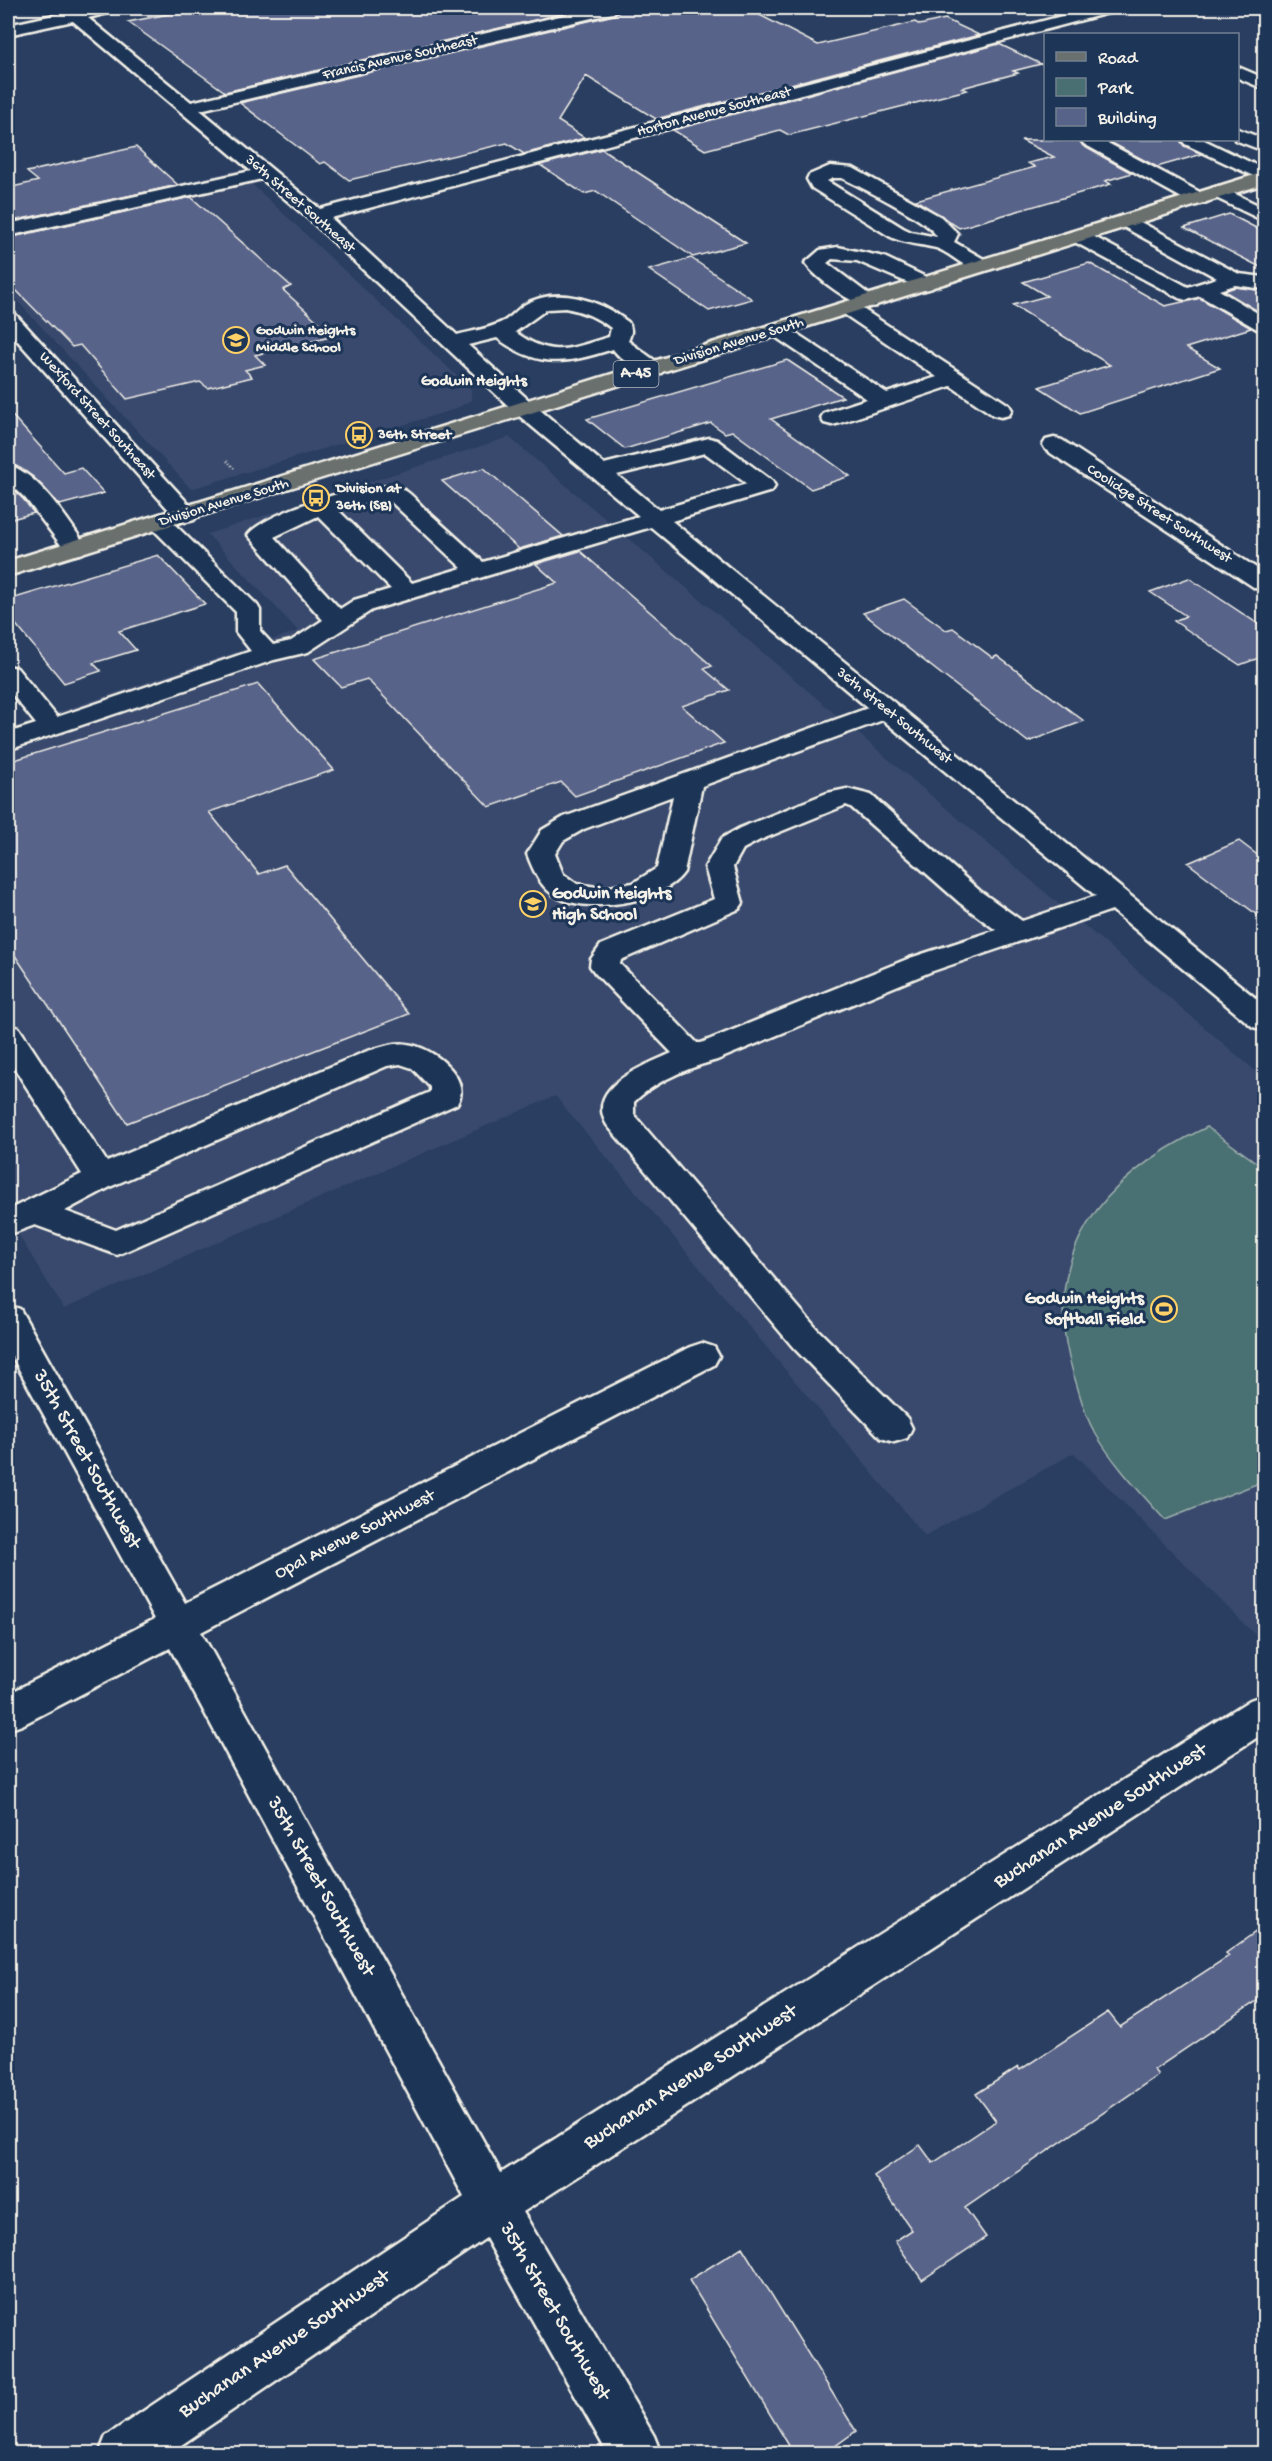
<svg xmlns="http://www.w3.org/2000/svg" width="1272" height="2461" viewBox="0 0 1272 2461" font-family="'Gochi Hand',sans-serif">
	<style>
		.built { fill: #37496d }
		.green { fill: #496f72; stroke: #9eb0ad; stroke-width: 1.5 }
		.building { fill: #58638a; stroke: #f4f1e8; stroke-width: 1.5 }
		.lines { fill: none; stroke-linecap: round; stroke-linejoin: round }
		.minor-casing { stroke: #f4f1e8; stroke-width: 5 }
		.major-casing { stroke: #f4f1e8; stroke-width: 5 }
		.path { stroke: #f4f1e8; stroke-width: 2; stroke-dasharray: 1 2; stroke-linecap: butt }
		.minor { fill: #1d3557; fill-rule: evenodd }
		.major { fill: #6a706d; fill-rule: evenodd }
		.labels { text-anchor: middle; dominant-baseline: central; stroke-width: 6; stroke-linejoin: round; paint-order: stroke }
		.far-street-label { font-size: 15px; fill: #f4f1e8; stroke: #1d3557 }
		.far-poi-label { font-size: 15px; font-weight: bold; fill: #f4f1e8; stroke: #1d3557; text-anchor: start }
		.shield { fill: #1d3557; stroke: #b4b9bc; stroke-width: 1.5 }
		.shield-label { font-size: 16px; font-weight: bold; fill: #f4f1e8 }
		.far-neighbourhood-label { font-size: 16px; font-weight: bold; fill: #f4f1e8; stroke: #1d3557 }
		.poi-label { font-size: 18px; font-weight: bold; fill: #f4f1e8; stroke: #1d3557; text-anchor: start }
		.street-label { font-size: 18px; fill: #f4f1e8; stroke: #1d3557 }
		.near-street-label { font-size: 21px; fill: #f4f1e8; stroke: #1d3557 }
	</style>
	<rect width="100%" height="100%" fill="#293e61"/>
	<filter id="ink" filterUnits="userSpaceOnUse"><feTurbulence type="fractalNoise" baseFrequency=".0167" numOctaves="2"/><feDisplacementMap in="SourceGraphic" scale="12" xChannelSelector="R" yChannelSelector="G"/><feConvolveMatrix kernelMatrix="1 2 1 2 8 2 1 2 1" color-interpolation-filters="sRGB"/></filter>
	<g filter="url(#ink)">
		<!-- built -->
		<path class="built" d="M237 170 471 389V400L456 409 191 489 8 291V222Z
			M509 437 1264 1078V1644L1074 1453 925 1536 555 1096 64 1309 8 1218V729L298 631 207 534Z"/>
		<!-- green -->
		<path class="green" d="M1207 1127 1264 1168V1481L1165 1520C1140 1492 1113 1464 1094 1431 1084 1415 1080 1394 1074 1376 1036 1255 1102 1177 1207 1127Z"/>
		<!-- building -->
		<path class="building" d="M199 8H586L225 92 128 22Z
			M623 8H746L818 45 915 22 920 25 945 19 979 35 656 119 586 76 558 121 585 138 524 154 507 143 349 180 325 162 320 164 240 103 614 15Z
			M999 44 1041 64 1013 71 1018 73 962 88 967 90 789 135 780 130 705 150 673 130Z
			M1021 140H1079L1083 146 1132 173 1105 181 1111 184 959 228 916 200 1035 167 1028 163 1054 157Z
			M1106 140H1180L1184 146 1202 154 1157 167Z
			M136 147 178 185 8 222V188L38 181 27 172Z
			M602 149 715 223 746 243 693 257 596 191 584 194 540 165Z
			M191 197 291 286 283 290 334 336 255 355 265 365 245 370 252 377 208 388 200 382 127 399 80 345 72 347 8 282V238Z
			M1229 214 1264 232V269L1184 228Z
			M691 258 752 299 709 311 649 270Z
			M1089 263 1165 306 1200 298 1251 328 1186 348 1220 368 1080 413 1039 387 1110 365 1013 305 1047 296 1023 282Z
			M1235 287 1264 291V315L1224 291Z
			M787 360 843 397 771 419 850 476 811 489 732 431 725 433 711 423 625 449 587 419Z
			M8 411 64 473 81 468 104 493 60 505 32 476 8 463Z
			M484 468 563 536 519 549 442 481Z
			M8 484 24 500 34 513 8 520Z
			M580 551 712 666 704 669 729 690 682 706 724 743 575 796 561 782 489 807 367 679 341 687 314 659 557 583 536 564Z
			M158 555 205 604 119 631 136 650 93 663 101 671 64 683 8 615V600Z
			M1189 578 1264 628V656L1240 665 1174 621 1186 616 1150 592Z
			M904 599 946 630 953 628 993 658 997 656 1084 721 1028 742 863 613Z
			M258 684 334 770 209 812 259 874 285 865 409 1014 127 1123 8 945V762Z
			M1239 841 1264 860V920L1188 863Z
			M1264 1926V1996L1154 2070 1158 2075 965 2208 986 2237 922 2280 895 2241 912 2230 874 2176 920 2145 933 2163 996 2121 976 2094 1018 2067 1020 2070 1108 2012 1120 2027 1229 1956 1226 1953Z
			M742 2247 856 2431 824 2454H794L689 2280Z"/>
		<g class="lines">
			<defs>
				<path id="minor" d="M59 8H76L79 10 118 8 116 11 88 18 191 102 594 8H621L613 13 200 110 320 209 1093 8H1118L1116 11 331 218 457 335C472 331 488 329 502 322 511 318 516 310 524 305 557 285 600 300 628 322 633 329 631 334 628 341L661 365 665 369 661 373C646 377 622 362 613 349 566 364 539 369 497 338L468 345 533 404 604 464 709 438 717 440 772 481 775 486 772 491 672 521 1264 1005V1030L1253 1027 1112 910 930 972 717 1060C688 1068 655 1081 634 1102V1115L817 1329 907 1418 912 1428 907 1438 894 1442 881 1438 793 1347 607 1125C584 1086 646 1065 672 1053L595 973 590 966 591 959 601 945 714 899 705 867 722 838 740 828 827 793 847 789 871 795 980 891 1022 921 1096 896 883 720 702 786 684 872C664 902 590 914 559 898 541 889 534 872 527 854L542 830 564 817 868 708 651 527 372 610 308 652 274 660 8 750V733L36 724 8 689V666L17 668 57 717 251 651 236 632V612L152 528 148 523 152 518 160 516 168 518 257 605 260 610V631L273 645 291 641 323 620 248 535C264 512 379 475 404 490 413 495 420 505 428 512 446 528 465 545 483 562L639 516 517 414 310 220 262 179 8 236V224L251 171 73 21 8 35V25L63 13ZM565 308C582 311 597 317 611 328L609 337C568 349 553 359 515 332L547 309ZM705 453 747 484 659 510 617 475ZM380 500H389L462 568 412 583 337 509ZM318 516 391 589 354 600 340 609 274 537ZM673 796 657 868 633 883 603 888 577 884 563 874 555 854 563 841 584 829ZM846 805 851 807 960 903 996 930 910 958 701 1043H697L620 964 621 960 739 909 743 903 733 867 743 849 760 840Z
					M1238 67 1264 78V89L1238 78Z
					M1238 129 1264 139V151L1235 140H1238Z
					M1081 140H1102L1205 195 1207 199 1205 203H1191L1084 144Z
					M1182 140H1204L1264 169V181L1185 144Z
					M830 166 853 168 941 217 958 234 954 242 989 262 992 266 989 270C969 275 954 254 936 248 920 244 904 244 889 236L812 188 807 179 809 175ZM833 178H842C861 187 932 222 937 237L911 232 903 228 827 181Z
					M1219 186 1264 208V221L1212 196 1210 192 1212 188Z
					M1127 215 1239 274 1264 277V289L1235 285 1219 290 1264 317V331L1257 329 1200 296 1186 300 1179 298 1071 240 1068 236 1071 232H1085L1188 287 1217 278 1120 225 1117 221 1120 217Z
					M838 247 884 257 932 280 935 284 932 288 925 290 857 261 832 259 827 263 879 302 876 306C858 311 816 278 805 263L820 250Z
					M848 302 855 304 1009 405 1012 410 1009 415 1001 417 993 415 951 386 840 423 832 425 824 423 821 418 824 413 867 399 771 334 768 330 771 326 778 324 785 326 887 393 937 377 841 312 838 308 841 304Z
					M8 312 15 314 194 510 198 515 194 520 186 522 178 520 8 330Z
					M1054 438 1062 440 1264 573V590L1255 588 1046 450 1043 445 1046 440Z
					M8 465C39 473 69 522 87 548L83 553 75 555 67 553 26 499 8 481Z
					M8 1025 19 1028 107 1162 365 1052C379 1048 393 1042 407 1044 432 1047 473 1078 457 1104L117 1255 35 1225 8 1235V1210L82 1174 8 1058ZM400 1064 412 1068 430 1087V1092L116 1230 65 1211 112 1186 387 1066Z
					M8 1305 20 1309 185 1603 690 1347 702 1343 714 1347 719 1356 714 1365 201 1632 501 2173 1250 1700 1264 1695V1733L523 2212 654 2436 661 2454H608L486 2238 168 2454H99L106 2436 464 2197 170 1648 22 1725 8 1730V1694L155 1619 8 1349Z"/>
				<path id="major" d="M1264 172V184L8 576V561Z"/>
			</defs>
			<!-- minor casing -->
			<use href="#minor" class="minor-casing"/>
			<!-- major casing -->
			<use href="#major" class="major-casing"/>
			<!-- path -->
			<path class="path" d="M227 461 235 469"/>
			<!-- minor -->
			<use href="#minor" class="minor"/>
			<!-- major -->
			<use href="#major" class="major"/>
		</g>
	</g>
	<!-- icons -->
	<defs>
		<symbol id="school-ring" viewBox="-11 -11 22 22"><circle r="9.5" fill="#1d3557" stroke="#ffd166" stroke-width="1.5"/><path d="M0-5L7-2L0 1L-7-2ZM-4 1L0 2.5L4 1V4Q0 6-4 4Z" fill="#ffd166"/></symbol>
		<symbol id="bus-ring" viewBox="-11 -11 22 22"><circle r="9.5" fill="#1d3557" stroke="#ffd166" stroke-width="1.5"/><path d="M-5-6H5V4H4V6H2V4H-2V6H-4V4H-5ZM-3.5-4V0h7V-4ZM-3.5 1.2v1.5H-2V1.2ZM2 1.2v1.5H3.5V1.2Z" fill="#ffd166"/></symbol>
		<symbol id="stadium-ring" viewBox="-11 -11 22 22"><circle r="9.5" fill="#1d3557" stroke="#ffd166" stroke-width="1.5"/><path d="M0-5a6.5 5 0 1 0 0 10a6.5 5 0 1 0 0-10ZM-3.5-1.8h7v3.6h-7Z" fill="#ffd166"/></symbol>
	</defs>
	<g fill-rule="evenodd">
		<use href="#school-ring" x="221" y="325" width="30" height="30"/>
		<use href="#bus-ring" x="344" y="420" width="30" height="30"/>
		<use href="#bus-ring" x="301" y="483" width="30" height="30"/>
		<use href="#school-ring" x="518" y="889" width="30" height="30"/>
		<use href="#stadium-ring" x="1149" y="1294" width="30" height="30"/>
	</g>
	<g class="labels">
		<!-- far-street labels -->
		<g class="far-street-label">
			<text transform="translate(400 58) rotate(-13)">Francis Avenue Southeast</text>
			<text transform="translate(714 112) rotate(-15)">Horton Avenue Southeast</text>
			<text transform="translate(300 204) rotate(41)">36th Street Southeast</text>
			<text transform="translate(739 342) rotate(-17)">Division Avenue South</text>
			<text transform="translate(97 416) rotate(48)">Wexford Street Southeast</text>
			<text transform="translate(224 503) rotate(-17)">Division Avenue South</text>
			<text transform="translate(1159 514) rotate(33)">Coolidge Street Southwest</text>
			<text transform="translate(894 716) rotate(39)">36th Street Southwest</text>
		</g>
		<!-- far-poi labels -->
		<g class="far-poi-label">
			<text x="256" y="331">Godwin Heights<tspan x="256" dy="17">Middle School</tspan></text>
			<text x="378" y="435">36th Street</text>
			<text x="336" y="489">Division at<tspan x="336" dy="17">36th (SB)</tspan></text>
		</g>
		<!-- shield labels -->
		<rect class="shield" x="613.5" y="361" width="45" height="26" rx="4.5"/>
		<g class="shield-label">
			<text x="636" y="374">A-45</text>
		</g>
		<!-- far-neighbourhood labels -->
		<g class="far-neighbourhood-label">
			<text x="474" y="382">Godwin Heights</text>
		</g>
		<!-- poi labels -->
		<g class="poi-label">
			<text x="552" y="894">Godwin Heights<tspan x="552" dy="21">High School</tspan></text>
			<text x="1144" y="1299" text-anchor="end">Godwin Heights<tspan x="1144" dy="21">Softball Field</tspan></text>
		</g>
		<!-- street labels -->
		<g class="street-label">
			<text transform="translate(355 1535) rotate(-27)">Opal Avenue Southwest</text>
		</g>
		<!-- near-street labels -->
		<g class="near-street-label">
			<text transform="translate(86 1460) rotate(61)">35th Street Southwest</text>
			<text transform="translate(1101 1817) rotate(-33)">Buchanan Avenue Southwest</text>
			<text transform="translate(320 1887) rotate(61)">35th Street Southwest</text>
			<text transform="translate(691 2078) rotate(-33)">Buchanan Avenue Southwest</text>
			<text transform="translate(554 2312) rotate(60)">35th Street Southwest</text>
			<text transform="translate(285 2345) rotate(-34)">Buchanan Avenue Southwest</text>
		</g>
	</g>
	<!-- margin -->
	<rect width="1272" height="2461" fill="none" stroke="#1d3557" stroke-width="30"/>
	<rect x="15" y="15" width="1242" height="2431" fill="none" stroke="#f4f1e8" stroke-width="2" filter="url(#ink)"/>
	<!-- legend -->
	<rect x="1044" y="33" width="195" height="108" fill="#1d3557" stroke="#738091" stroke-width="1.5"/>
	<rect x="1056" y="52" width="30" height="9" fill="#6a706d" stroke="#738091" stroke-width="1.5"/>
	<text x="1098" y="63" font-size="18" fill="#f4f1e8">Road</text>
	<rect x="1056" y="78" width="30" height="18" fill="#496f72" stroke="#738091" stroke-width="1.5"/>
	<text x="1098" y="93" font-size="18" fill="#f4f1e8">Park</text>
	<rect x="1056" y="108" width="30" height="18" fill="#58638a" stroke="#738091" stroke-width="1.5"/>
	<text x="1098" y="123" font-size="18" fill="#f4f1e8">Building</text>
</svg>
